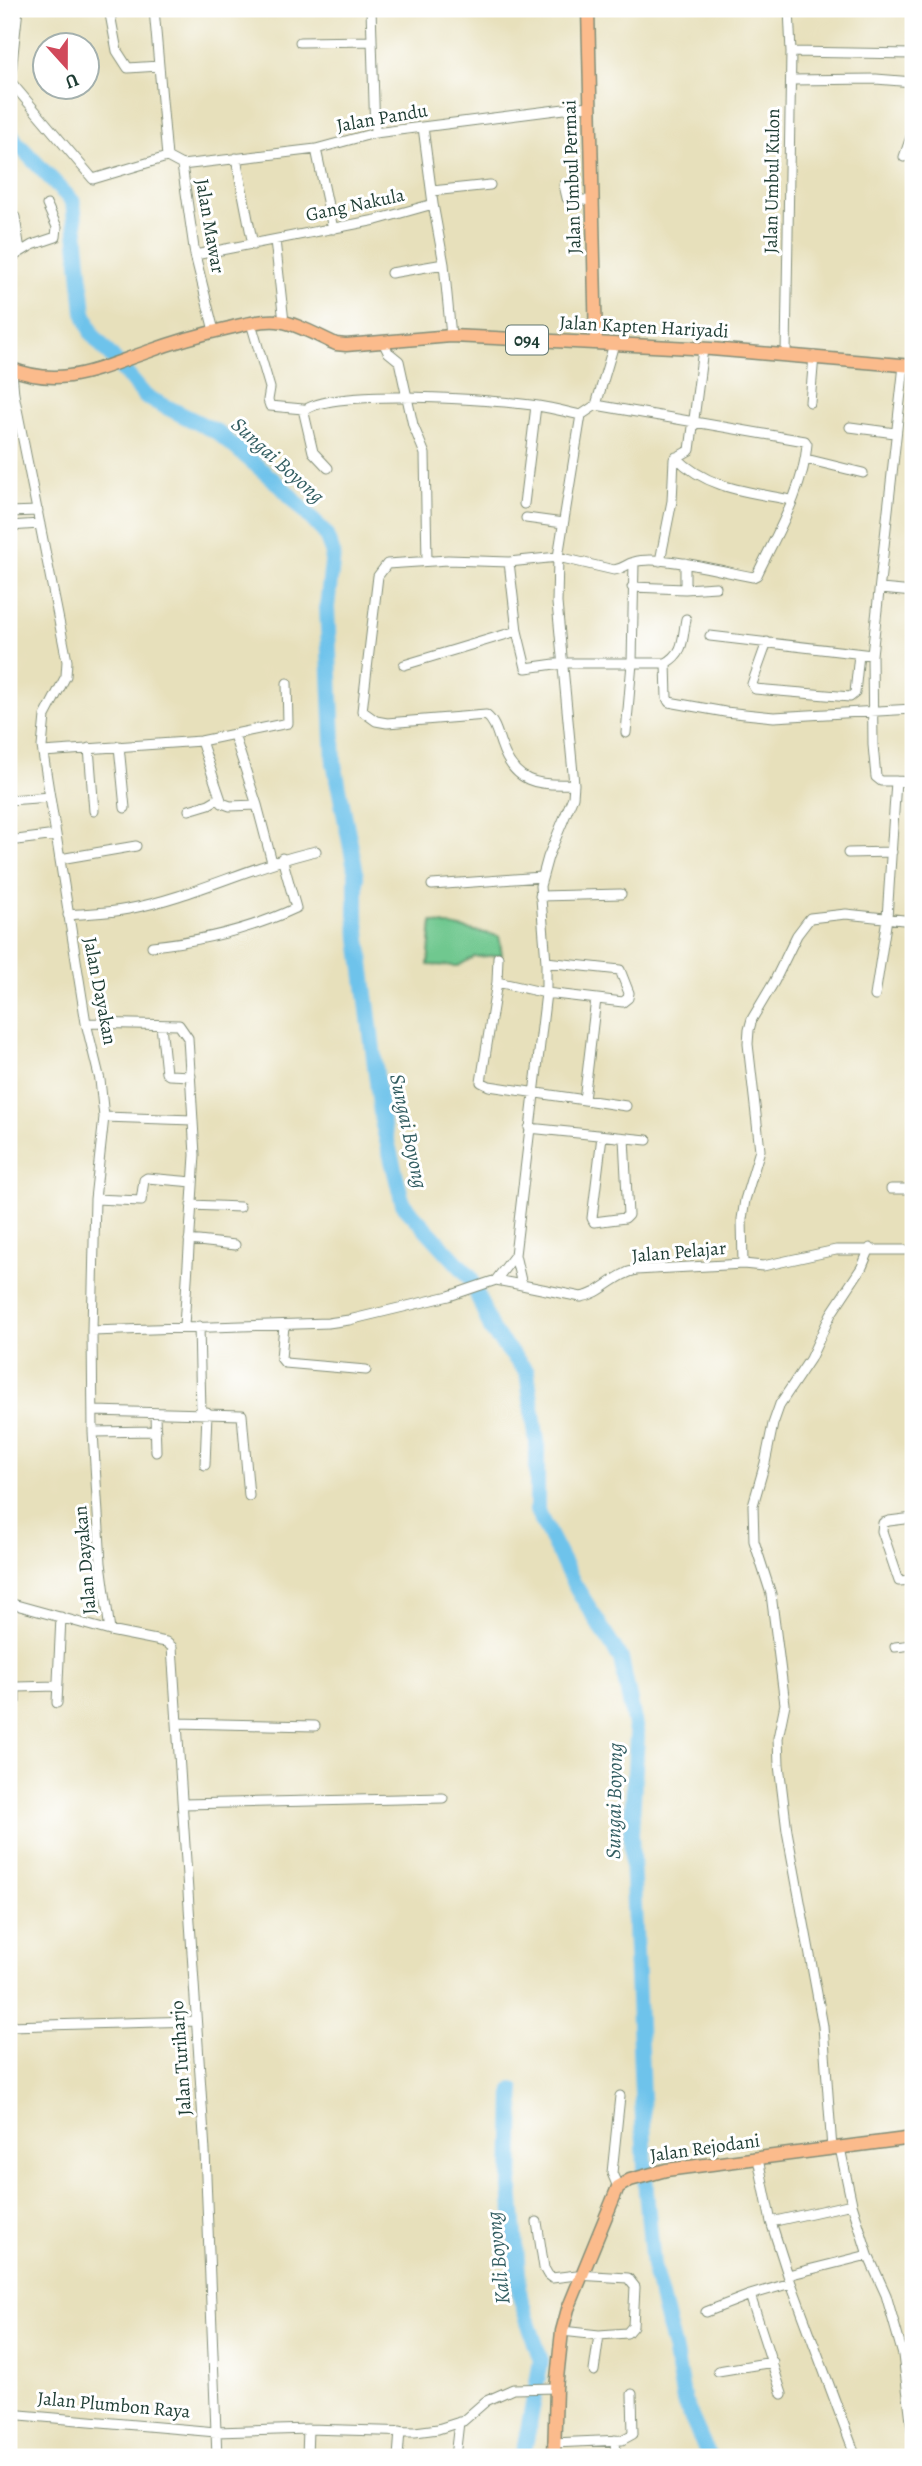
<svg xmlns="http://www.w3.org/2000/svg" width="922" height="2466" viewBox="0 0 922 2466" font-family="Alegreya,serif">
	<style>
		.green { fill: #6fc88f; stroke: #478262; stroke-width: 2 }
		.lines { fill: none; stroke-linecap: round; stroke-linejoin: round }
		.river { stroke: #6ec3eb; stroke-width: 16 }
		.minor-casing { stroke: #838e78; stroke-width: 11 }
		.major-casing { stroke: #838e78; stroke-width: 15 }
		.minor { stroke: #fff; stroke-width: 9 }
		.major { stroke: #fbbb8c; stroke-width: 12 }
		.labels { text-anchor: middle; dominant-baseline: central; stroke-width: 6; stroke-linejoin: round; paint-order: stroke }
		.shield { fill: #fff; stroke: #627771; stroke-width: 2 }
		.shield-label { font-size: 18px; font-weight: bold; fill: #1f3d34 }
		.street-label { font-size: 19px; fill: #1f3d34; stroke: #fff }
		.water-label { font-size: 21px; font-style: italic; fill: #335e62; stroke: #fff }
	</style>
	<rect width="100%" height="100%" fill="#fff"/>
	<filter id="ink" filterUnits="userSpaceOnUse"><feTurbulence type="fractalNoise" baseFrequency=".0143" numOctaves="2"/><feDisplacementMap in="SourceGraphic" scale="14" xChannelSelector="R" yChannelSelector="G"/><feConvolveMatrix kernelMatrix="1 2 1 2 8 2 1 2 1" color-interpolation-filters="sRGB"/></filter>
	<filter id="wash" filterUnits="userSpaceOnUse"><feTurbulence type="fractalNoise" baseFrequency=".00686" numOctaves="4" result="noise"/><feDisplacementMap in="SourceGraphic" scale="28" xChannelSelector="R" yChannelSelector="G"/><feGaussianBlur stdDeviation="1.57" result="paint"/><feColorMatrix in="noise" values="0 0 0 0 0 0 0 0 0 0 0 0 0 0 0 0 0 1.4 0 .05"/><feComposite in="paint" operator="in"/></filter>
	<g filter="url(#wash)">
		<rect width="100%" height="100%" fill="#e7e0bb"/>
		<!-- green -->
		<path class="green" d="M432 922 499 936 502 955 474 957 458 966 428 965Z"/>
		<g class="lines">
			<!-- river -->
			<path class="river" d="M9 131 16 142 73 202 84 312 92 334 146 397 217 432 282 487 325 533 333 554 327 607 334 763 356 873V915L382 1121 403 1204 470 1277 492 1331 527 1372 537 1442V1511L574 1584 621 1659 637 1736 631 1833 646 2191 653 2266 674 2348 684 2401 709 2457
				M513 2090 511 2187 520 2297 541 2361 524 2451 520 2457"/>
		</g>
	</g>
	<g filter="url(#ink)">
		<g class="lines">
			<defs>
				<path id="minor" d="M18 9 10 81 93 179 167 157
					M109 9 117 51 128 68 159 66
					M154 9 167 157 182 165
					M371 9 375 133
					M300 42 372 41
					M791 52 913 54
					M791 80 876 79 913 82
					M423 127 433 204
					M316 149 333 229
					M904 157 913 131
					M236 158 253 245
					M182 165 316 149 375 133 588 106
					M182 165 195 255 214 331
					M564 185 567 198 592 201
					M432 191 490 185
					M9 214 15 217 20 251
					M275 240 284 322
					M195 255 376 220 433 204 444 264 451 336
					M9 259 32 245 56 237 57 227 47 205
					M391 273 444 264
					M251 323 270 388 268 400 270 406 303 409 313 452 328 468
					M9 339 14 394 67 661 66 676 45 716 42 747 86 1023 100 1080 104 1117 95 1199 92 1331 93 1432 101 1563 110 1631
					M383 342 388 352 399 361 413 425 425 454 427 561
					M614 344 596 405 581 415 558 557 557 603 574 784 573 797 548 857 540 886 546 962V993L515 1255 522 1285 581 1297C602 1294 615 1274 636 1270L743 1264 763 1266 836 1250H913
					M786 354 791 52 789 9
					M810 402 814 356
					M304 411C330 387 500 400 538 406 552 408 567 412 581 415
					M850 427 895 433
					M676 457C707 489 750 492 791 500
					M806 459 863 473
					M524 504 536 406
					M9 512 38 511
					M526 518 563 523
					M9 526 40 524
					M660 561 672 501 674 459 690 450 703 349
					M509 562 517 631 526 668 562 663H666L667 698 669 702 725 712 774 717 913 709
					M632 587 685 589 716 587
					M685 589V563
					M881 589 913 592
					M710 636 872 655
					M767 642 752 684 755 689 850 697 855 693 859 654
					M666 663C685 652 682 639 686 619
					M404 665 517 631
					M626 733 632 663 634 562
					M234 735 257 805 272 862
					M201 741 222 803 230 806 257 805
					M119 746 125 808
					M89 748 94 811
					M43 752 201 741 288 723 287 683
					M896 781 913 782
					M574 784C537 786 514 783 501 744 497 733 495 722 486 715L387 723 376 721 362 711 378 576 387 564 448 560 509 562 558 557 614 570C623 569 626 564 634 562 659 554 725 572 753 577L757 575C776 535 804 489 807 444L805 441 596 405
					M9 800 50 797
					M189 810 209 804 219 798
					M9 841 56 835
					M848 853 892 852
					M60 859 136 846
					M432 885 542 877
					M540 896 621 894
					M68 915C88 913 109 913 128 909 193 897 252 865 316 851
					M152 946C201 941 251 929 296 908L282 858
					M498 957 497 982 481 1082 489 1086 626 1106
					M497 982 546 993 623 1002 628 998 629 993 620 970 546 962
					M875 996 887 918 896 781H881L876 777 873 745 872 655 904 365
					M86 1023 179 1025 188 1038 195 1155 184 1326
					M161 1025 166 1073 169 1075 191 1076
					M584 1100 596 999
					M104 1117 193 1120
					M529 1128 647 1140
					M602 1136 592 1218 594 1222 625 1218 628 1215 624 1138
					M891 1189H913
					M95 1199 141 1201 144 1180 147 1178 193 1182
					M191 1205 240 1207
					M189 1240 235 1245
					M743 1264 742 1219 745 1200 760 1150 748 1044 749 1030 752 1019 774 982 797 935 810 918 846 914 913 921
					M496 1280 515 1255
					M199 1326 201 1412
					M284 1326 281 1358 285 1363 366 1370
					M92 1331 328 1323 349 1320 449 1296 496 1280 522 1285
					M94 1411 242 1415 249 1496
					M155 1413 156 1452
					M93 1432 156 1431
					M205 1465 207 1412
					M913 1518 889 1521 883 1523 882 1531 899 1581 913 1580
					M9 1603 110 1631 166 1642 172 1647 205 2151 217 2457
					M895 1647 913 1645
					M57 1703 61 1617
					M9 1704 15 1702V1688L18 1687 57 1686
					M177 1723 315 1726
					M183 1804 443 1798
					M9 2026 195 2021
					M840 2148 852 2204 868 2255 886 2295 903 2355 913 2356
					M832 2149 823 2026 787 1831 779 1765 778 1738 785 1704 771 1594 754 1541 753 1505 765 1463 773 1424 780 1404 810 1359 831 1314 862 1267 870 1248
					M758 2159 771 2222 788 2275 856 2457
					M618 2187 612 2173 620 2096
					M537 2222 544 2268 548 2275 552 2278 577 2275 628 2278 635 2287 633 2326 627 2333 599 2335 562 2331
					M771 2222 852 2204
					M788 2275 868 2255
					M750 2295 782 2394
					M706 2312 750 2295 791 2283
					M903 2355 913 2437
					M594 2371 599 2335
					M718 2371 773 2362
					M9 2414 216 2432 308 2429 415 2432 438 2429 463 2421 486 2401 513 2389 556 2388
					M615 2440 616 2457
					M553 2443 622 2440 633 2434 632 2394
					M307 2457 308 2429
					M398 2457 400 2431
					M455 2457 459 2422"/>
				<path id="major" d="M588 9 596 343
					M9 368C62 389 97 369 147 352 174 342 202 334 229 328 245 324 261 320 277 321 294 322 320 337 336 344L346 345 451 336 495 338 711 349 913 366
					M554 2457 556 2388 562 2331 568 2309 618 2187 630 2180 666 2170 913 2138"/>
			</defs>
			<!-- minor casing -->
			<use href="#minor" class="minor-casing"/>
			<!-- major casing -->
			<use href="#major" class="major-casing"/>
			<!-- minor -->
			<use href="#minor" class="minor"/>
			<!-- major -->
			<use href="#major" class="major"/>
		</g>
	</g>
	<g class="labels">
		<!-- shield labels -->
		<rect class="shield" x="506" y="325.5" width="42" height="29" rx="5"/>
		<g class="shield-label">
			<text x="527" y="340">094</text>
		</g>
		<!-- street labels -->
		<g class="street-label">
			<text transform="translate(382 118) rotate(-10)">Jalan Pandu</text>
			<text transform="translate(572 177) rotate(-92)">Jalan Umbul Permai</text>
			<text transform="translate(772 181) rotate(-89)">Jalan Umbul Kulon</text>
			<text transform="translate(355 205) rotate(-12)">Gang Nakula</text>
			<text transform="translate(210 226) rotate(80)">Jalan Mawar</text>
			<text transform="translate(644 327) rotate(3)">Jalan Kapten Hariyadi</text>
			<text transform="translate(100 991) rotate(79)">Jalan Dayakan</text>
			<text transform="translate(679 1252) rotate(-5)">Jalan Pelajar</text>
			<text transform="translate(85 1560) rotate(-95)">Jalan Dayakan</text>
			<text transform="translate(181 2058) rotate(-94)">Jalan Turiharjo</text>
			<text transform="translate(705 2148) rotate(-8)">Jalan Rejodani</text>
			<text transform="translate(114 2405) rotate(5)">Jalan Plumbon Raya</text>
		</g>
		<!-- water labels -->
		<g class="water-label">
			<text transform="translate(278 460) rotate(42)">Sungai Boyong</text>
			<text transform="translate(409 1131) rotate(78)">Sungai Boyong</text>
			<text transform="translate(614 1801) rotate(-89)">Sungai Boyong</text>
			<text transform="translate(498 2258) rotate(-96)">Kali Boyong</text>
		</g>
	</g>
	<!-- margin -->
	<rect width="922" height="2466" fill="none" stroke="#fff" stroke-width="35"/>
	<!-- north arrow -->
	<g transform="translate(66 66) rotate(159)"><circle r="33" fill="#ffffff" stroke="#a5b1ae" stroke-width="2"/>
	<path d="M0-5L12 26L0 18L-12 26Z" fill="#d1495b"/>
	<text y="-10" font-size="19" font-weight="bold" text-anchor="middle" fill="#1f3d34">U</text>
	</g>
</svg>
